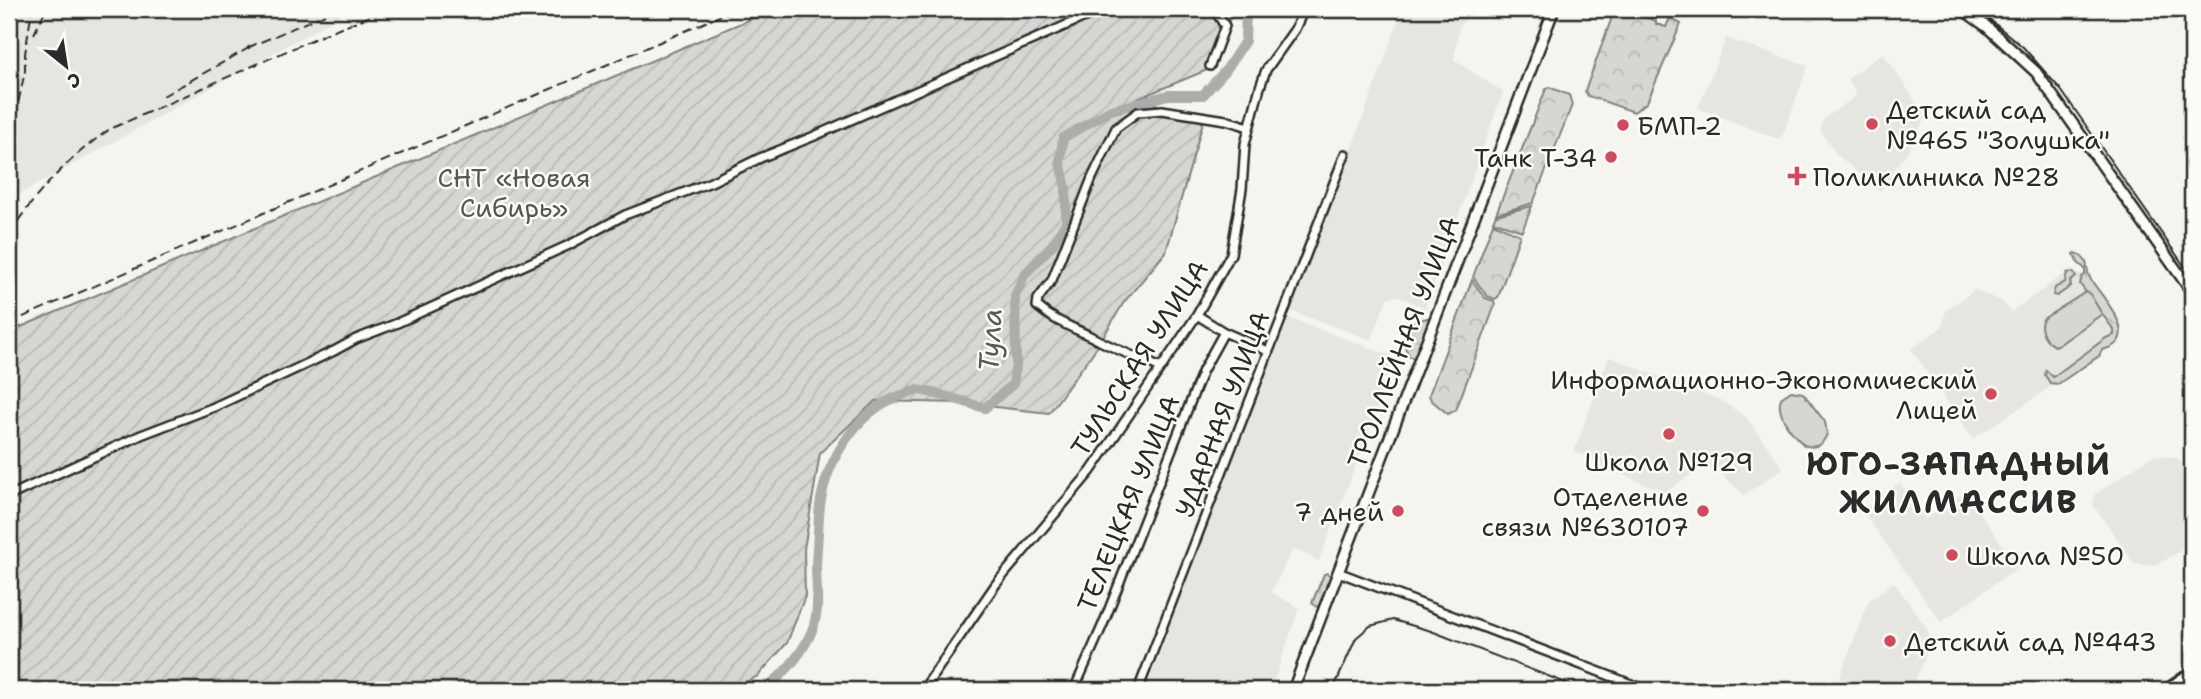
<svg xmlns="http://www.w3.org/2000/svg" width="2201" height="699" viewBox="0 0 2201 699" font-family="'Shantell Sans',sans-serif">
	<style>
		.built { fill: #e6e5e0 }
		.grass { fill: url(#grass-dots); stroke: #81807e; stroke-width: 2 }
		.forest { fill: url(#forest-crowns); stroke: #81807e; stroke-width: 2 }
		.garden { fill: url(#garden-furrows); stroke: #81807e; stroke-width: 2 }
		.pitch { fill: #d7d6d2; stroke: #81807e; stroke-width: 2 }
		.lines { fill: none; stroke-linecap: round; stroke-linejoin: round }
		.river { stroke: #adaca9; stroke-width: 10 }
		.minor-casing { stroke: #2b2b2b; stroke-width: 12 }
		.major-casing { stroke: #2b2b2b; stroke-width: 14 }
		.minor { stroke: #fdfcf7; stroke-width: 7 }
		.major { stroke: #fdfcf7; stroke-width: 9 }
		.tram { stroke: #2b2b2b; stroke-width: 2 }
		.rail { stroke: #2b2b2b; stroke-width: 2; stroke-dasharray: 10 5; stroke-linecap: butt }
		.poi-dot { fill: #d1495b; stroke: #fdfcf7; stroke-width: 2.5 }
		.labels { text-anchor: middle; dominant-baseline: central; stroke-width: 5; stroke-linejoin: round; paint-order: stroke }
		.poi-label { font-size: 26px; fill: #2b2b2b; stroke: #fdfcf7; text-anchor: start }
		.park-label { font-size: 26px; fill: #565655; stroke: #fdfcf7 }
		.street-label { font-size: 26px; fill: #2b2b2b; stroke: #fdfcf7 }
		.water-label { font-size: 28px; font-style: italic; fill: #585857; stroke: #fdfcf7 }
		.district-label { font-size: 33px; font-weight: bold; letter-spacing: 2px; fill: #2b2b2b; stroke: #fdfcf7 }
	</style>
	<defs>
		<pattern id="grass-dots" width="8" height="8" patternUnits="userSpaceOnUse" patternTransform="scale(1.75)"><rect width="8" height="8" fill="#d7d6d2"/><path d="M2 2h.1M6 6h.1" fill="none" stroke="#b9b8b4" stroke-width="1.8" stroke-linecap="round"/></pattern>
		<pattern id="forest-crowns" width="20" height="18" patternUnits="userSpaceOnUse" patternTransform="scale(1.75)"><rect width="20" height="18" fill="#d7d6d2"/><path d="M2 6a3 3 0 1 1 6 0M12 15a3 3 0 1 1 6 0" fill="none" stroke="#b9b8b4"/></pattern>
		<pattern id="garden-furrows" width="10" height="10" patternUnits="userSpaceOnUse" patternTransform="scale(1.75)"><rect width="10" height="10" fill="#d7d6d2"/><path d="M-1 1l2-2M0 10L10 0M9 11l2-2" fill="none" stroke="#b9b8b4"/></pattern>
	</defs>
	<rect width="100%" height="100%" fill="#f5f4ef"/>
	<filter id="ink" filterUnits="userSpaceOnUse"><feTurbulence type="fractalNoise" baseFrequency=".0143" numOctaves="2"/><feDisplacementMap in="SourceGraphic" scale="14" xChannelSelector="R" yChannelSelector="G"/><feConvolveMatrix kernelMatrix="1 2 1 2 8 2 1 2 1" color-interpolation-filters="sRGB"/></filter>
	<g filter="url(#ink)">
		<!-- built -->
		<path class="built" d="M9 9H345L338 17 9 200Z
			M1403 9H1473L1459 27 1454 60 1503 92 1425 308 1398 296 1387 298 1372 340 1291 311Z
			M1726 38 1808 66 1783 135 1778 139 1698 108Z
			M1883 53 1926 117 1906 154 1893 170 1898 177 1879 191 1837 155 1820 130 1824 119 1857 95 1847 79Z
			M2070 270 2089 276 2119 319 2116 343 1973 439 1911 349 1942 327 1946 310 1975 290 2003 302 2011 312Z
			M1286 317 1397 358 1319 561 1293 549 1271 592 1299 608 1271 690H1146Z
			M1609 357 1720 400 1746 417 1783 468 1744 495 1718 471 1700 468 1666 492 1598 465 1589 456 1574 452Z
			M2153 455 2177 458 2192 480V544L2156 565 2135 564 2093 505 2094 495Z
			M1900 483 1926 519 1965 492 2018 567 1941 622 1862 510Z
			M1894 582 1928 630 1927 653 1911 690H1835L1869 600Z"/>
		<!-- grass -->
		<path class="grass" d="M1431 317 1416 357H1410L1403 344 1412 322Z
			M1327 573 1332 577 1320 606 1317 607 1312 603 1324 574Z"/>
		<!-- forest -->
		<path class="forest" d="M1615 9H1645L1642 16 1656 21V24L1666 27 1670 18 1681 24 1647 102 1634 112 1588 96 1585 91Z
			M1549 87 1569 95 1572 105 1533 203 1496 214 1546 89Z
			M1532 206 1522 231 1493 221 1496 215Z
			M1493 223 1520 235 1498 297 1495 299 1487 296 1473 277Z
			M2076 253C2093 263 2083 267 2091 280 2102 297 2145 341 2102 350L2099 356 2058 384 2050 383 2045 375 2046 370 2053 377 2106 338 2114 335V330L2080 284 2082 277 2085 275V269L2077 262 2074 254Z
			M2073 272 2076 277 2070 282 2071 286 2057 296 2053 295 2055 288 2065 282 2067 273Z
			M1472 280 1485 298 1494 301 1495 305 1456 410 1448 414 1431 400 1429 395Z"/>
		<!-- garden -->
		<path class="garden" d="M774 9H1222L1230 18 1212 68 1139 98 1203 122 1166 252 1124 302 1097 347 1049 413 960 403 875 401 820 453 804 549 805 596 787 643 758 676 731 690H9V332Z"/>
		<!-- pitch -->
		<path class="pitch" d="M2086 292 2090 294 2102 314 2060 344 2055 346C2046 342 2037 328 2043 319Z
			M1791 391 1803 393 1825 422 1827 434C1823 445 1815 449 1804 445 1792 434 1775 414 1781 398Z"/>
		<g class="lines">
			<!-- river -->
			<path class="river" d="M764 690C784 674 804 652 813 628 820 608 816 585 816 564 817 548 818 532 819 516 822 467 854 411 902 395 906 394 913 390 917 390 929 390 971 404 985 408L1013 384 1016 365 1015 296 1025 274 1053 244 1066 223V188L1060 162 1063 138 1111 110 1168 95H1203L1226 70 1245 41 1246 9"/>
			<defs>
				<path id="minor" d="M1210 66 1225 26 1214 9
					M1197 315 1224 332 1268 351
					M1161 368C1140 359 1120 351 1100 341 1078 329 1056 323 1037 306L1038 299 1052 280 1092 178 1116 128 1138 112 1162 110 1226 120 1249 127
					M9 496 141 435 214 407 334 351 356 339 395 324 569 245 625 215 711 182 760 158 812 137 1103 9
					M1338 572 1647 690
					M923 690 996 584 1091 471 1197 315 1231 254 1242 189 1245 144 1260 87 1266 70 1295 29 1304 9
					M1074 690 1104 622 1203 370 1224 332
					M1138 690 1345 154"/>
				<path id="major" d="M1962 9 1986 26 2036 72 2192 292
					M1293 690 1554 9
					M2166 690 2192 672"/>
			</defs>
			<!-- minor casing -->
			<use href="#minor" class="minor-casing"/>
			<!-- major casing -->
			<use href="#major" class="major-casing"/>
			<!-- minor -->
			<use href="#minor" class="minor"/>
			<!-- major -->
			<use href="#major" class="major"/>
			<!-- tram -->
			<path class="tram" d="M1977 9 2023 47 2061 90 2192 277
				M1333 690 1356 638 1370 626 1393 620 1431 631 1584 690"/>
			<!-- rail -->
			<path class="rail" d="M34 34 46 9
				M247 48 330 12
				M163 96 254 45
				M9 146 25 71V54L32 9
				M9 234C37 192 68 158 110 129L341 27 390 9
				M9 323 736 9"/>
		</g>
	</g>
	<!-- markers -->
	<g class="poi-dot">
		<circle cx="1872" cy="124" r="7"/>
		<circle cx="1623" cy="125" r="7"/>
		<circle cx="1611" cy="157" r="7"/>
		<path d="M1793.5 165.5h7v7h7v7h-7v7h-7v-7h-7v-7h7z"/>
		<circle cx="1991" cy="394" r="7"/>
		<circle cx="1669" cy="434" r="7"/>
		<circle cx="1398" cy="511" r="7"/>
		<circle cx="1703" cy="511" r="7"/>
		<circle cx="1952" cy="555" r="7"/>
		<circle cx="1890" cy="641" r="7"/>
	</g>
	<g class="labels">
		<!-- poi labels -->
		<g class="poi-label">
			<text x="1886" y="109">Детский сад<tspan x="1886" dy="30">№465 "Золушка"</tspan></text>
			<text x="1637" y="125">БМП-2</text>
			<text x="1597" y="157" text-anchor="end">Танк Т-34</text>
			<text x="1813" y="176">Поликлиника №28</text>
			<text x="1977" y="379" text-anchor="end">Информационно-Экономический<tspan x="1977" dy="30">Лицей</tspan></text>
			<text x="1669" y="461" text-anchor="middle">Школа №129</text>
			<text x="1689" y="496" text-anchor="end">Отделение<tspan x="1689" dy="30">связи №630107</tspan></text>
			<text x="1384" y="511" text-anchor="end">7 дней</text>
			<text x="1966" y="555">Школа №50</text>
			<text x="1904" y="641">Детский сад №443</text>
		</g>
		<!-- park labels -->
		<g class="park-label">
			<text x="514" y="177">СНТ «Новая<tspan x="514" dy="30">Сибирь»</tspan></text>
		</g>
		<!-- street labels -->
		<g class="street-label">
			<text transform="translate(1403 342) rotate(-69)">ТРОЛЛЕЙНАЯ УЛИЦА</text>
			<text transform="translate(1139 358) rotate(-57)">ТУЛЬСКАЯ УЛИЦА</text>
			<text transform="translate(1222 414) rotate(-69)">УДАРНАЯ УЛИЦА</text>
			<text transform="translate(1128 503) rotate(-68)">ТЕЛЕЦКАЯ УЛИЦА</text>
		</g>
		<!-- water labels -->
		<g class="water-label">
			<text transform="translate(990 340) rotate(-87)">Тула</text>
		</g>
		<!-- district labels -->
		<g class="district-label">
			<text x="1959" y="463">ЮГО-ЗАПАДНЫЙ<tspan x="1959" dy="38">ЖИЛМАССИВ</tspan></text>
		</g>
	</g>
	<!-- margin -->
	<rect width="2201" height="699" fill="none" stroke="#fdfcf7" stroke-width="35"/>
	<rect x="18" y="18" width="2166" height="664" fill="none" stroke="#2b2b2b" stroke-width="2.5" filter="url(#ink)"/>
	<!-- north arrow -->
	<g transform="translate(66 66) rotate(150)" stroke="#fdfcf7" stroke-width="5" paint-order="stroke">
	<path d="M0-5L12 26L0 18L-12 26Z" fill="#2b2b2b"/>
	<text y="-10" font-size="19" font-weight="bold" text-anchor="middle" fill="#2b2b2b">С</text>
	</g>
</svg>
